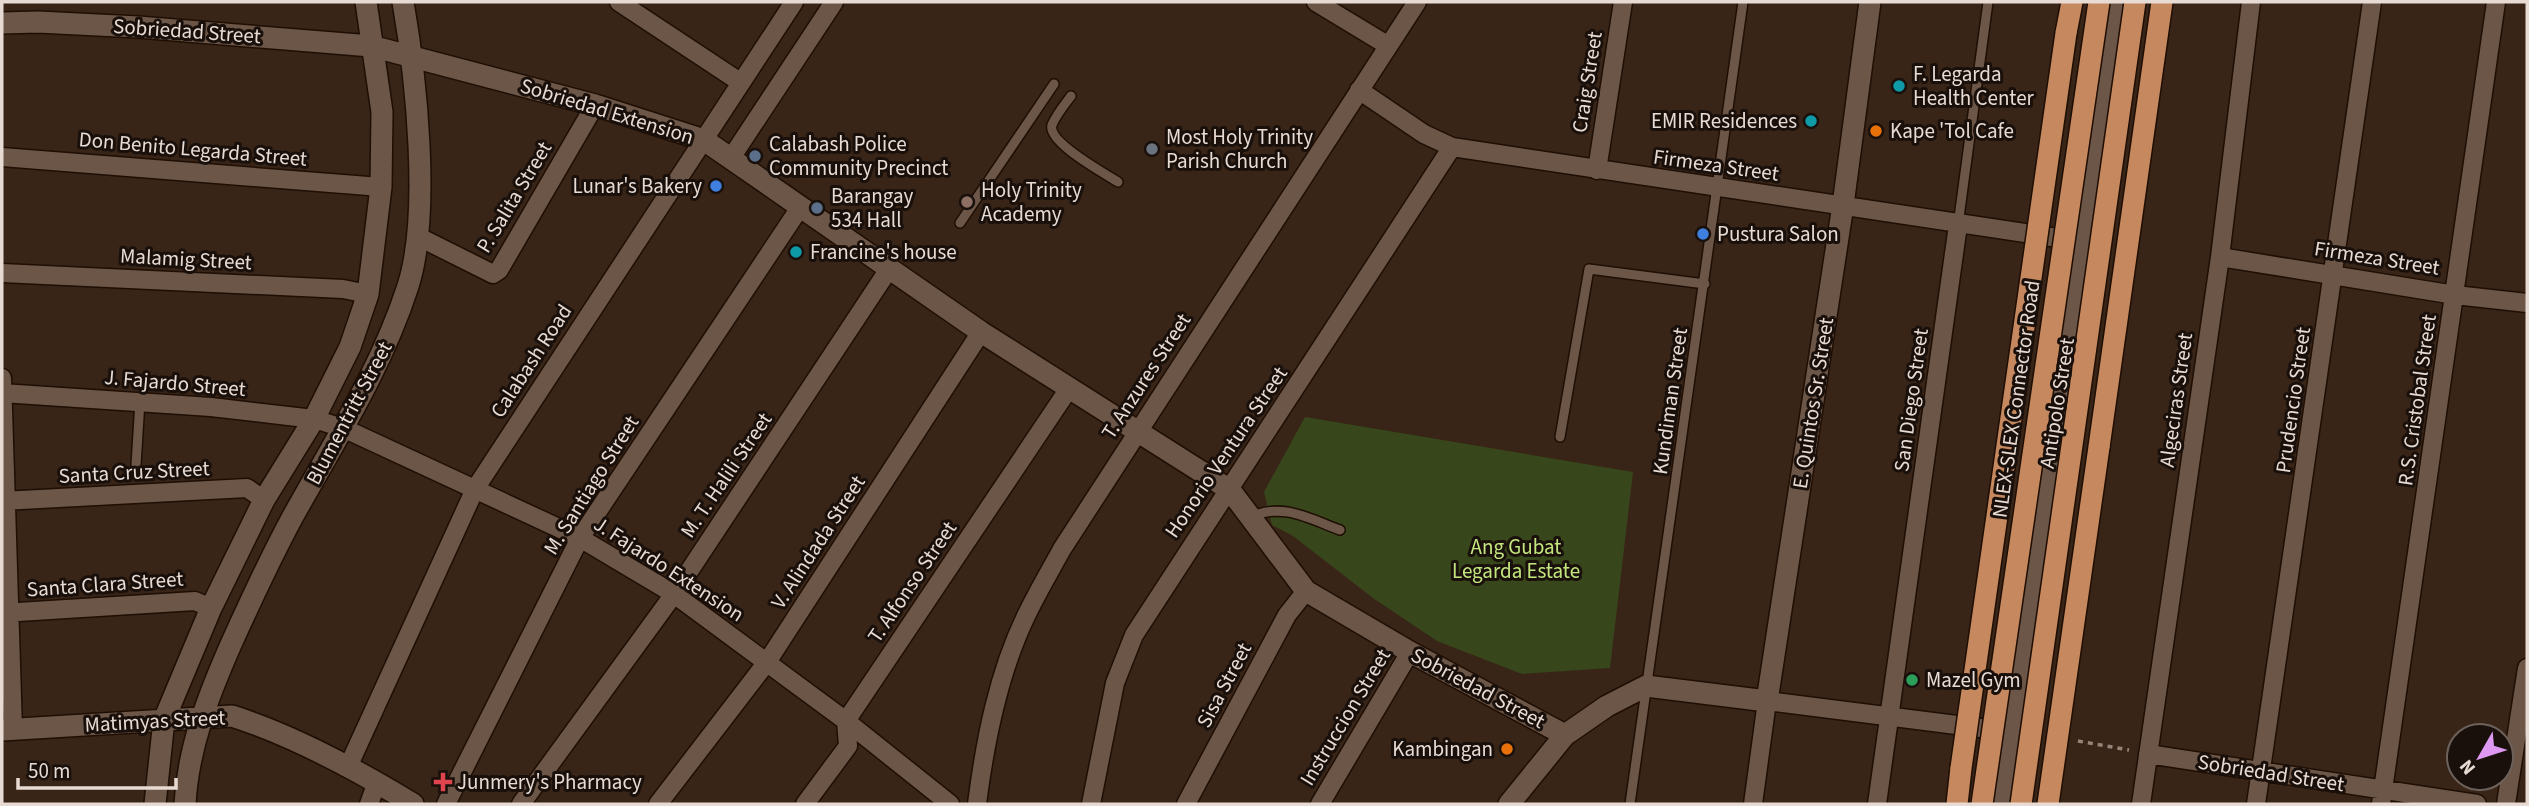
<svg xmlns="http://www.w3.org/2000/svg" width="2529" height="806" viewBox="0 0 2529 806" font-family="'Source Sans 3',sans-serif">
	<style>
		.green { fill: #38471b }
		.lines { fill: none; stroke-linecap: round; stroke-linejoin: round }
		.lane-casing { stroke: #1f0e03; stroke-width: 12 }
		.street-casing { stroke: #1f0e03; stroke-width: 21 }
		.secondary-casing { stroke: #1f0e03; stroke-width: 24 }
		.highway-casing { stroke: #1f0e03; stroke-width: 24 }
		.path { stroke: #94847a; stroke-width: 3.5; stroke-dasharray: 5 5; stroke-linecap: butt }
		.lane { stroke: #6c5648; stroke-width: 9 }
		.street { stroke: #6c5648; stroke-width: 18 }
		.secondary { stroke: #6c5648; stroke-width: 21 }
		.highway { stroke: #c6885e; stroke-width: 21 }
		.highway-bridge-casing { stroke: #1f0e03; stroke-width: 24; stroke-linecap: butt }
		.highway-bridge { stroke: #c6885e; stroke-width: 21 }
		.culture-dot { fill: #0f9aa8; stroke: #19100b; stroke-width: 2.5 }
		.food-dot { fill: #e8710a; stroke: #19100b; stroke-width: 2.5 }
		.worship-dot { fill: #6b7280; stroke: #19100b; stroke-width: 2.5 }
		.service-dot { fill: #5c6f8a; stroke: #19100b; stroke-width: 2.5 }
		.shop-dot { fill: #3f7fe0; stroke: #19100b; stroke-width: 2.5 }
		.education-dot { fill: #8d6e63; stroke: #19100b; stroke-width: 2.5 }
		.leisure-dot { fill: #2e9e5b; stroke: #19100b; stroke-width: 2.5 }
		.health-dot { fill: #e0444e; stroke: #19100b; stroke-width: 2.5 }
		.labels { text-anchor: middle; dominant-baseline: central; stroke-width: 6; stroke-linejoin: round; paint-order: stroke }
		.street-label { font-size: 21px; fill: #e8dbd3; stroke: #19100b }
		.poi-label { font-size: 21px; fill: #e8dbd3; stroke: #19100b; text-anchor: start }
		.park-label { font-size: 21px; fill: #c3e77e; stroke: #19100b }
	</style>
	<rect width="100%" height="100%" fill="#382518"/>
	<!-- green -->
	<path class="green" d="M1305 417 1633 472 1610 668 1522 674 1437 641 1373 598 1293 536 1272 525 1264 492Z"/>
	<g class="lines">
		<defs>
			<path id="lane" d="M1071 96C1065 104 1056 115 1052 125 1047 142 1104 173 1118 182
				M960 223 1054 84
				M1958 225 1988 2
				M1560 437 1589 269 1705 284
				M136 465 140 401
				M1251 517C1282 502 1310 519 1340 530
				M1630 804 1743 2"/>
			<path id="street" d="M619 2 740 82
				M1316 2 1387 45
				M1359 90 1424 134 1452 147 2078 241
				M2 157 381 187
				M731 158 834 2
				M1597 170 1623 2
				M417 236 493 274 499 270 595 105
				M2220 257 2455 295 2527 303
				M2 273 343 289 368 294
				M2 378 13 729
				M2 393 211 407 314 419 343 428 580 538 674 594 846 721 950 804
				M2 501 247 488 264 500
				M2 613 195 601 211 608
				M2148 754 2477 804
				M348 767 475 489 794 2
				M369 804 377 782
				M446 804 580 538 801 206
				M521 804 674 594 889 269
				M658 804 767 662 981 332
				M805 804 848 746 846 721 1070 387
				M977 804C985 741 998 674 1026 616 1037 593 1050 571 1062 549L1417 2
				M1091 804 1115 683 1134 635 1452 147
				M1186 804 1287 615 1306 591
				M1320 804 1410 652
				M1753 804 1767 701 2004 731
				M1877 804 1958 225
				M2141 804 2220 257 2251 2
				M2256 804 2372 2
				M2381 804 2496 2
				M2506 804 2527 668"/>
			<path id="secondary" d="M2 23 38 22 138 27 371 46 595 105 704 140 981 332 1230 490 1306 591 1410 652 1565 735 1607 706 1646 686 1767 701 1843 205 1870 2
				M2 730 232 716C295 736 357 770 413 804
				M155 804 164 720 211 608 264 500 314 419 350 347 368 294 381 187 382 112 366 2
				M185 804C188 747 209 694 232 642 251 600 270 559 292 518 334 442 381 370 408 286 431 214 416 77 403 2
				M1509 804 1565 735
				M2001 804 2117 2"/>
			<path id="highway" d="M2066 33 2072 2
				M2099 447 2162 2
				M1957 804 1961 768"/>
		</defs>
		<!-- lane casing -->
		<use href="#lane" class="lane-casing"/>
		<!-- street casing -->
		<use href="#street" class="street-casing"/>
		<!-- secondary casing -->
		<use href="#secondary" class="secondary-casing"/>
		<!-- highway casing -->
		<use href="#highway" class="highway-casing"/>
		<!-- path -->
		<path class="path" d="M2078 741 2129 750"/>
		<!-- lane -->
		<use href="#lane" class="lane"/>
		<!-- street -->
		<use href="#street" class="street"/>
		<!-- secondary -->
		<use href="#secondary" class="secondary"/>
		<!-- highway -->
		<use href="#highway" class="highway"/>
		<defs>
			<path id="highway-bridge" d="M1961 768 2066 33
				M1982 804 2099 2
				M2021 804 2135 2
				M2048 804 2099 447"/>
		</defs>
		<!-- highway-bridge casing -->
		<use href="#highway-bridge" class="highway-bridge-casing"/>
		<!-- highway-bridge -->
		<use href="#highway-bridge" class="highway-bridge"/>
	</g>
	<!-- markers -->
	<g class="culture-dot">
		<circle cx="1899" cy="86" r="7"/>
		<circle cx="1811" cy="121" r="7"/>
		<circle cx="796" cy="252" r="7"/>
	</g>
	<g class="food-dot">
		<circle cx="1876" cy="131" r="7"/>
		<circle cx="1507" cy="749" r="7"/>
	</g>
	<circle class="worship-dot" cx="1152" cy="149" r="7"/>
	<g class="service-dot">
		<circle cx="755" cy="156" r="7"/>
		<circle cx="817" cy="208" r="7"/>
	</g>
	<g class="shop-dot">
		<circle cx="716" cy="186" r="7"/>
		<circle cx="1703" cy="234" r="7"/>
	</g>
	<circle class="education-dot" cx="967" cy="202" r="7"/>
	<circle class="leisure-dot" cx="1912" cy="680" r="7"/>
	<path class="health-dot" d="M439.5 771.5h7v7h7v7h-7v7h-7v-7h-7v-7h7z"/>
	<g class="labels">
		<!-- street labels -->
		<g class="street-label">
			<text transform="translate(187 31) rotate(4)">Sobriedad Street</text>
			<text transform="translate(1587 82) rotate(-81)">Craig Street</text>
			<text transform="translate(607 111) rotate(17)">Sobriedad Extension</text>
			<text transform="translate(193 149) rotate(5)">Don Benito Legarda Street</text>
			<text transform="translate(1716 165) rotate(8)">Firmeza Street</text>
			<text transform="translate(514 197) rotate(-59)">P. Salita Street</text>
			<text transform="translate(2377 258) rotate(9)">Firmeza Street</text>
			<text transform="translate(186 259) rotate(3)">Malamig Street</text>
			<text transform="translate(531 361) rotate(-57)">Calabash Road</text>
			<text transform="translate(1146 376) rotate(-57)">T. Anzures Street</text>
			<text transform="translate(175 383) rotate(5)">J. Fajardo Street</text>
			<text transform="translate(2016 399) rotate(-82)">NLEX-SLEX Connector Road</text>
			<text transform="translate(1911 400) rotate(-82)">San Diego Street</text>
			<text transform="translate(2176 400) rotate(-82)">Algeciras Street</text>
			<text transform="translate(2293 400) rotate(-82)">Prudencio Street</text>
			<text transform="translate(2417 400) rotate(-82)">R.S. Cristobal Street</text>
			<text transform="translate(1670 401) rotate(-82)">Kundiman Street</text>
			<text transform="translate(1813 403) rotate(-81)">E. Quintos Sr. Street</text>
			<text transform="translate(2057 403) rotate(-81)">Antipolo Street</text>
			<text transform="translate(349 413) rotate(-62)">Blumentritt Street</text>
			<text transform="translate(1226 452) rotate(-56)">Honorio Ventura Street</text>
			<text transform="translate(134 472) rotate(-3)">Santa Cruz Street</text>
			<text transform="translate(726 475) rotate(-56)">M. T. Halili Street</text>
			<text transform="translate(591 485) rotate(-58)">M. Santiago Street</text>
			<text transform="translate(818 542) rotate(-57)">V. Alindada Street</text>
			<text transform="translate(669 569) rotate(33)">J. Fajardo Extension</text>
			<text transform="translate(912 582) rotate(-56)">T. Alfonso Street</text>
			<text transform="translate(105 584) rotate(-4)">Santa Clara Street</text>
			<text transform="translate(1224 685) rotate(-62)">Sisa Street</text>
			<text transform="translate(1478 688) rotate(28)">Sobriedad Street</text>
			<text transform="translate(1345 717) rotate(-59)">Instruccion Street</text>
			<text transform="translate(155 721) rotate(-3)">Matimyas Street</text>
			<text transform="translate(2271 773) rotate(9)">Sobriedad Street</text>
		</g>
		<!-- poi labels -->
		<g class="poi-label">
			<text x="1913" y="74">F. Legarda<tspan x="1913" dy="24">Health Center</tspan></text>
			<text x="1797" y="121" text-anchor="end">EMIR Residences</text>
			<text x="1890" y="131">Kape 'Tol Cafe</text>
			<text x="1166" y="137">Most Holy Trinity<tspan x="1166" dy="24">Parish Church</tspan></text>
			<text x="769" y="144">Calabash Police<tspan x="769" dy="24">Community Precinct</tspan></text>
			<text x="702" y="186" text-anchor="end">Lunar's Bakery</text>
			<text x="981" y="190">Holy Trinity<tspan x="981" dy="24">Academy</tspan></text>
			<text x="831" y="196">Barangay<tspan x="831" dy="24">534 Hall</tspan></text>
			<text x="1717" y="234">Pustura Salon</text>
			<text x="810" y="252">Francine's house</text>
			<text x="1926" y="680">Mazel Gym</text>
			<text x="1493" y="749" text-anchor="end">Kambingan</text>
			<text x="457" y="782">Junmery's Pharmacy</text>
		</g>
		<!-- park labels -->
		<g class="park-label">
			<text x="1516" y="547">Ang Gubat<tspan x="1516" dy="24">Legarda Estate</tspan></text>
		</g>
	</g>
	<!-- border -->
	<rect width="2529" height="806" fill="none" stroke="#e8dbd3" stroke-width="7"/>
	<!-- north arrow -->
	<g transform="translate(2480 757) rotate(231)"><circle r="33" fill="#19100b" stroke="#6c615b" stroke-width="2"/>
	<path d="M0-5L12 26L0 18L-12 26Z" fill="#de98f2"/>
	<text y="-10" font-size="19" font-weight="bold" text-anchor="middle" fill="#e8dbd3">N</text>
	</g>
	<!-- scale -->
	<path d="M18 778v10h158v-10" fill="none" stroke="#e8dbd3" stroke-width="3.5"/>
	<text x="28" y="778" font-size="21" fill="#e8dbd3" stroke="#19100b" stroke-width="5" paint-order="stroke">50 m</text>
</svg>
